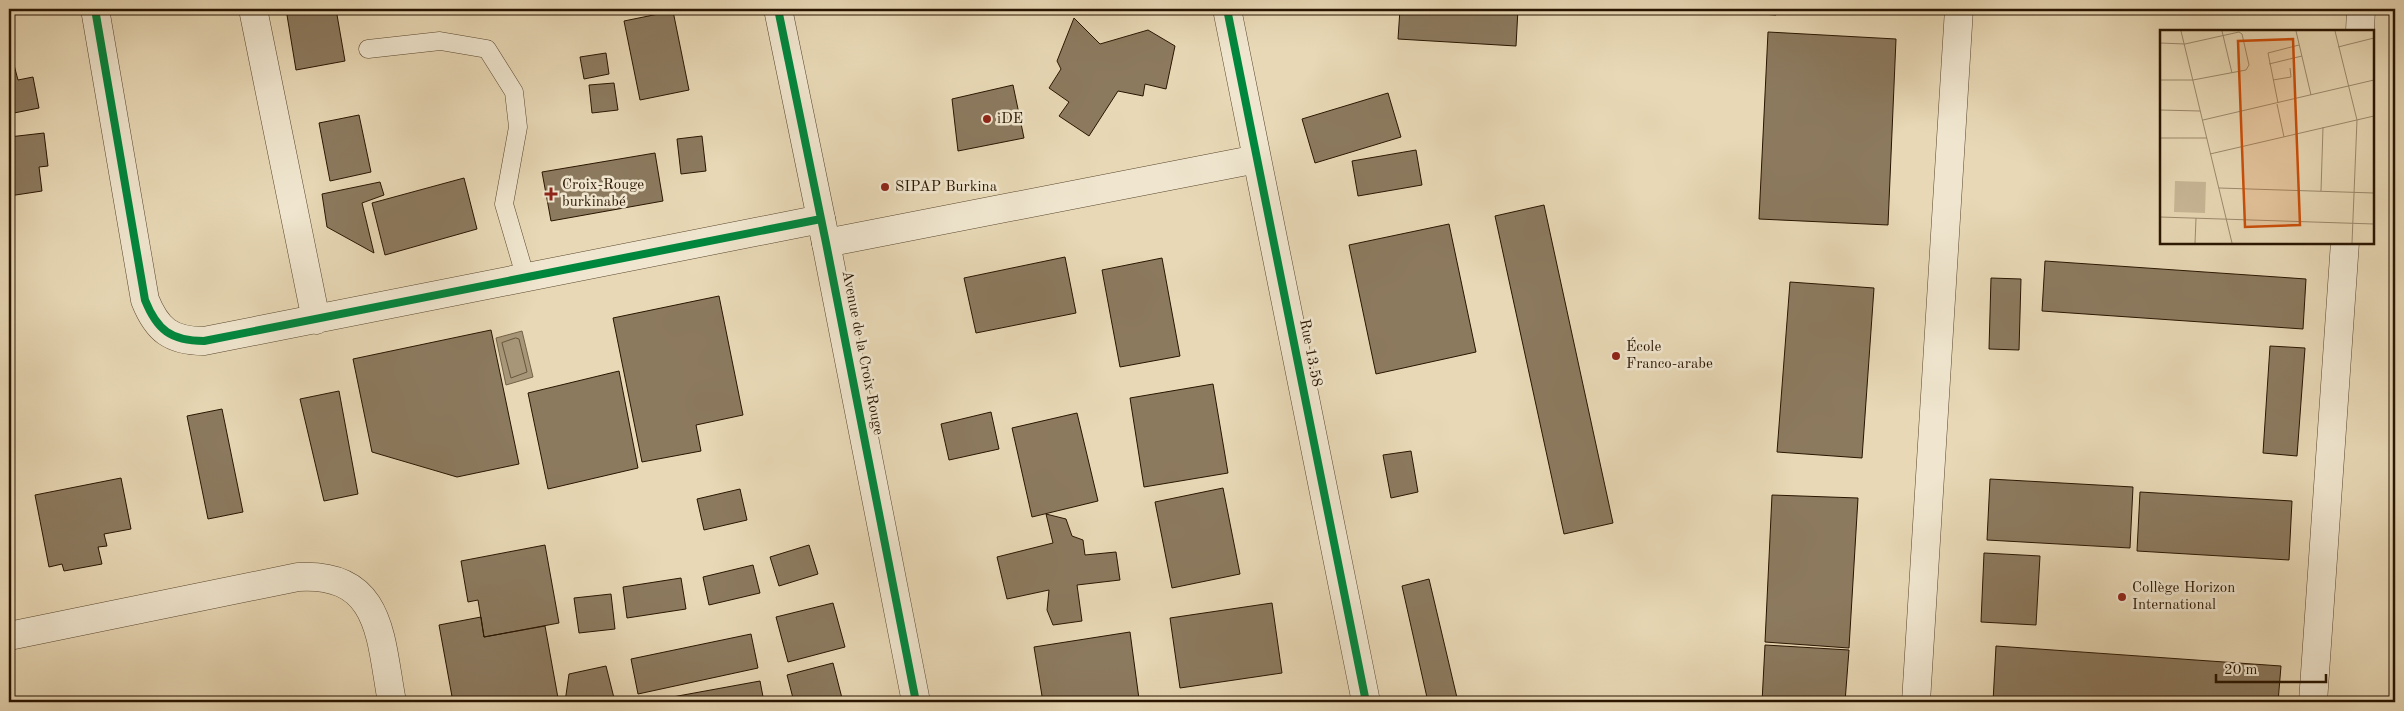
<svg xmlns="http://www.w3.org/2000/svg" width="2404" height="711" viewBox="0 0 2404 711" font-family="'Old Standard TT',serif">
	<style>
		.water { fill: #a79678; stroke: #756248 }
		.lines { fill: none; stroke-linecap: round; stroke-linejoin: round }
		.shore { stroke: #68563c; stroke-width: 1 }
		.building { fill: #8c7a5f; stroke: #291501 }
		.service-casing { stroke: #59462e; stroke-width: 19 }
		.minor-casing { stroke: #59462e; stroke-width: 29 }
		.tertiary-casing { stroke: #59462e; stroke-width: 29 }
		.service { stroke: #f0e6cf; stroke-width: 18 }
		.minor { stroke: #f0e6cf; stroke-width: 28 }
		.tertiary { stroke: #f0e6cf; stroke-width: 28 }
		.cycleway-casing { stroke: #f0e6cf; stroke-width: 11 }
		.cycleway { stroke: #00873e; stroke-width: 8 }
		.poi-dot { fill: #8f2418; stroke: #f0e6cf; stroke-width: 2 }
		.labels { text-anchor: middle; dominant-baseline: central; stroke-width: 5; stroke-linejoin: round; paint-order: stroke }
		.poi-label { font-size: 15px; fill: #291501; stroke: #f0e6cf; text-anchor: start }
		.street-label { font-size: 15px; fill: #291501; stroke: #f0e6cf }
		.inset-road { fill: none; stroke: #9c8a6d; stroke-width: 1 }
		.view { fill: #cb4f0a; fill-opacity: 0.15; stroke: #cb4f0a; stroke-width: 2.5 }
		.inset-edge { fill: none; stroke: #291501; stroke-width: 2.5 }
	</style>
	<rect width="100%" height="100%" fill="#e8d8b5"/>
	<filter id="stains"><feTurbulence type="fractalNoise" baseFrequency=".004" numOctaves="4"/><feColorMatrix values="0 0 0 0 .2 0 0 0 0 .09 0 0 0 0 .02 0 0 0 .5 -.17"/></filter>
	<radialGradient id="worn" r=".72"><stop offset=".6" stop-color="#630" stop-opacity="0"/><stop offset="1" stop-color="#630" stop-opacity=".3"/></radialGradient>
	<!-- water -->
	<path class="water" d="M522 331 533 377 506 385 496 338Z"/>
	<g class="lines">
		<!-- shore -->
		<path class="shore" d="M516 338 519 339 527 372 511 378 502 343Z"/>
	</g>
	<!-- building -->
	<path class="building" d="M286 9H336L345 61 296 70Z
		M1400 9H1518L1516 46 1398 39Z
		M1687 9H1776V15Z
		M2270 9H2327V13Z
		M673 11 689 90 640 100 624 21Z
		M1074 18 1100 44 1148 30 1175 46 1166 89 1145 84 1143 96 1118 91 1089 136 1059 116 1069 102 1049 88 1061 69 1057 61Z
		M1768 32 1896 39 1888 225 1759 219Z
		M606 53 609 74 584 79 580 57Z
		M14 65 18 80 33 77 39 108 9 114V66Z
		M614 83 618 110 592 113 589 85Z
		M1013 85 1024 138 958 151 952 99Z
		M1388 93 1401 137 1315 163 1302 119Z
		M359 115 371 172 330 181 319 123Z
		M44 133 48 166 39 167 42 191 9 196V137Z
		M702 136 706 171 681 174 677 139Z
		M1416 150 1422 185 1358 196 1352 161Z
		M655 153 663 201 551 221 542 172Z
		M464 178 477 229 385 255 372 203Z
		M380 182 384 195 362 203 374 253 327 227 322 194Z
		M1544 205 1613 523 1564 534 1495 216Z
		M1449 224 1476 352 1376 374 1349 245Z
		M1065 257 1076 313 976 333 964 278Z
		M1162 258 1180 356 1120 367 1102 270Z
		M2045 261 2306 279 2303 329 2042 311Z
		M1991 278 2021 279 2019 350 1989 349Z
		M1790 282 1874 288 1862 458 1777 452Z
		M719 296 743 415 696 425 701 451 642 462 613 318Z
		M491 330 519 464 457 477 372 452 353 359Z
		M2270 346 2305 348 2297 456 2263 453Z
		M619 371 638 468 548 489 528 393Z
		M1213 384 1228 473 1144 487 1130 398Z
		M339 391 358 494 324 501 300 399Z
		M222 409 243 512 208 519 187 416Z
		M991 412 999 449 949 460 941 424Z
		M1077 413 1098 501 1032 517 1012 428Z
		M1411 451 1418 492 1391 498 1383 455Z
		M121 478 131 529 104 534 107 546 98 547 102 564 64 571 62 564 49 567 35 495Z
		M1990 479 2133 487 2130 548 1987 540Z
		M1223 488 1240 574 1172 588 1155 502Z
		M740 489 747 520 704 530 697 499Z
		M2140 492 2292 501 2289 560 2137 551Z
		M1772 495 1858 498 1849 648 1765 642Z
		M1046 514 1066 519 1072 536 1083 540 1085 555 1116 552 1120 580 1077 585 1082 621 1053 625 1047 610 1049 590 1007 599 997 557 1053 543Z
		M545 545 559 623 484 637 478 600 468 602 461 561Z
		M809 545 818 574 779 586 770 557Z
		M1984 553 2040 556 2036 625 1981 622Z
		M753 565 760 593 709 605 703 577Z
		M681 578 686 609 627 618 623 587Z
		M1429 579 1458 702H1428L1402 586Z
		M611 594 615 629 579 633 574 598Z
		M833 603 845 647 788 662 776 617Z
		M1272 603 1282 673 1180 688 1170 618Z
		M481 617 484 637 545 626 558 698 533 702H453L439 625Z
		M1130 632 1139 699 1114 702H1043L1034 647Z
		M751 634 758 668 638 694 631 659Z
		M1765 645 1849 650 1845 702H1762Z
		M1996 646 2281 666 2278 702H1993Z
		M833 663 843 702H794L787 675Z
		M606 666 615 702H565L569 674Z
		M760 681 764 702H645Z"/>
	<g class="lines">
		<defs>
			<path id="service" d="M368 49 440 41 487 49 514 92 518 127 504 204 526 279"/>
			<path id="minor" d="M95 9 145 300C157 330 171 341 204 341L821 219
				M253 9 316 320
				M1227 9 1366 702
				M2360 31 2361 9
				M826 243 1257 159
				M9 636 298 577C383 572 380 639 392 702
				M1916 702 1959 9
				M2313 702 2345 242"/>
			<path id="tertiary" d="M778 9 826 243 916 702"/>
		</defs>
		<!-- service casing -->
		<use href="#service" class="service-casing"/>
		<!-- minor casing -->
		<use href="#minor" class="minor-casing"/>
		<!-- tertiary casing -->
		<use href="#tertiary" class="tertiary-casing"/>
		<!-- service -->
		<use href="#service" class="service"/>
		<!-- minor -->
		<use href="#minor" class="minor"/>
		<!-- tertiary -->
		<use href="#tertiary" class="tertiary"/>
		<defs>
			<path id="cycleway" d="M95 9 145 300C157 330 171 341 204 341L821 219
				M778 9 826 243 916 702
				M1227 9 1366 702"/>
		</defs>
		<!-- cycleway casing -->
		<use href="#cycleway" class="cycleway-casing"/>
		<!-- cycleway -->
		<use href="#cycleway" class="cycleway"/>
	</g>
	<!-- markers -->
	<g class="poi-dot">
		<circle cx="987" cy="119" r="5"/>
		<circle cx="885" cy="187" r="5"/>
		<path d="M548.5 186.5h5v5h5v5h-5v5h-5v-5h-5v-5h5z"/>
		<circle cx="1616" cy="356" r="5"/>
		<circle cx="2122" cy="597" r="5"/>
	</g>
	<g class="labels">
		<!-- poi labels -->
		<g class="poi-label">
			<text x="997" y="119">iDE</text>
			<text x="562" y="185">Croix-Rouge<tspan x="562" dy="17">burkinabé</tspan></text>
			<text x="895" y="187">SIPAP Burkina</text>
			<text x="1626" y="347">École<tspan x="1626" dy="17">Franco-arabe</tspan></text>
			<text x="2132" y="588">Collège Horizon<tspan x="2132" dy="17">International</tspan></text>
		</g>
		<!-- street labels -->
		<g class="street-label">
			<text transform="translate(862 353) rotate(79)">Avenue de la Croix Rouge</text>
			<text transform="translate(1310 353) rotate(79)">Rue 13.58</text>
		</g>
	</g>
	<!-- overview -->
	<g transform="translate(2160 30)">
		<rect width="214" height="214" fill="#e8d8b5"/>
		<path d="M15 151 46 152 45 183 14 182Z" fill="#c8b796"/>
		<path class="inset-road" d="M21 1 72 213M62 1 72 43M136 1 151 65M175 1 197 90 192 213M0 13 25 14 79 2 82 4 89 35 86 40 33 50H0M178 17 214 8M109 34 142 26M113 50 131 47 130 38M118 73 108 23 139 15M117 74 124 107M0 80 40 81M43 90 214 50M0 108H47M50 124 214 86M59 158 214 163M161 161 163 97M0 187 214 194M35 213 36 188"/>
		<path class="view" d="M133 9 140 195 85 197 78 11Z"/>
		<rect width="214" height="214" class="inset-edge"/>
	</g>
	<!-- margin -->
	<rect width="2404" height="711" fill="none" stroke="#e8d8b5" stroke-width="30"/>
	<rect x="10" y="10" width="2384" height="691" fill="none" stroke="#291501" stroke-width="2.5"/>
	<rect x="15" y="15" width="2374" height="681" fill="none" stroke="#291501"/>
	<!-- scale -->
	<path d="M2216 674v8h110v-8" fill="none" stroke="#291501" stroke-width="2.5"/>
	<text x="2224" y="674" font-size="15" fill="#291501" stroke="#f0e6cf" stroke-width="4" paint-order="stroke">20 m</text>
	<rect width="100%" height="100%" filter="url(#stains)"/>
	<rect width="100%" height="100%" fill="url(#worn)"/>
</svg>
